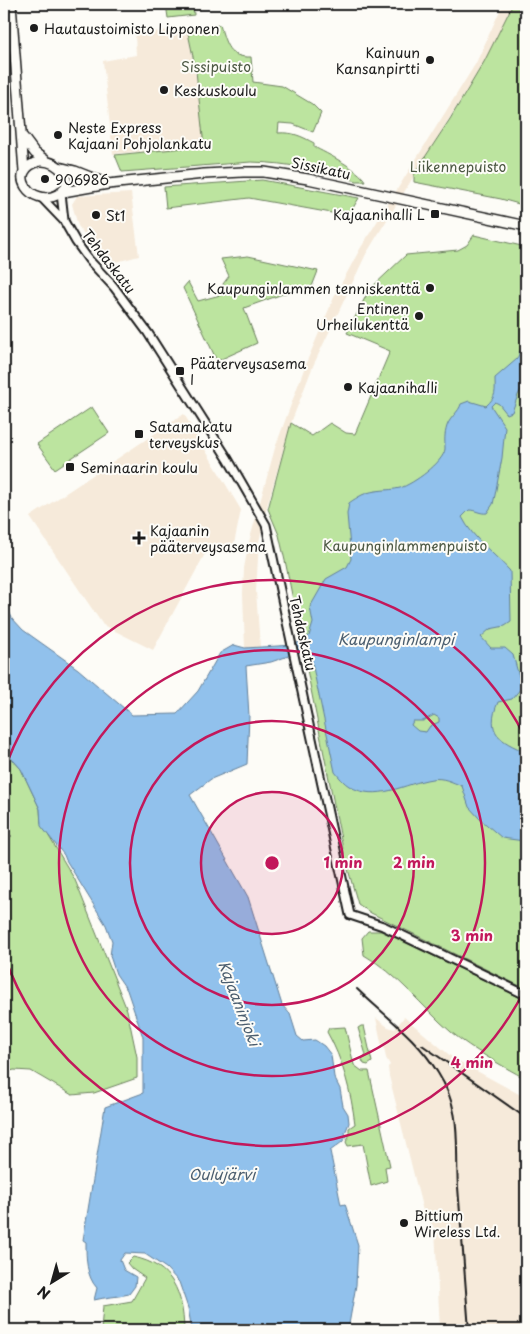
<svg xmlns="http://www.w3.org/2000/svg" width="530" height="1334" viewBox="0 0 530 1334" font-family="'Playpen Sans',sans-serif">
	<style>
		.built { fill: #f6eada }
		.green { fill: #bce49f; stroke: #6c805e }
		.water { fill: #91c1ec; stroke: #627f99; fill-rule: evenodd }
		.lines { fill: none; stroke-linecap: round; stroke-linejoin: round }
		.tertiary-casing { stroke: #1c1c1c; stroke-width: 11 }
		.primary-casing { stroke: #1c1c1c; stroke-width: 12 }
		.tertiary { stroke: #fdfcf7; stroke-width: 7 }
		.primary { stroke: #fdfcf7; stroke-width: 9 }
		.rail { stroke: #1c1c1c; stroke-width: 2 }
		.ring { fill: none; stroke: #c2185b; stroke-width: 2.5 }
		.poi-dot { fill: #1c1c1c; stroke: #fdfcf7; stroke-width: 2 }
		.labels { text-anchor: middle; dominant-baseline: central; stroke-width: 4; stroke-linejoin: round; paint-order: stroke }
		.poi-label { font-size: 14px; fill: #1c1c1c; stroke: #fdfcf7; text-anchor: start }
		.park-label { font-size: 14px; fill: #4c5843; stroke: #fdfcf7 }
		.street-label { font-size: 14px; fill: #1c1c1c; stroke: #fdfcf7 }
		.water-label { font-size: 15px; font-style: italic; fill: #4b5e6f; stroke: #fdfcf7 }
		.centre { fill: #c2185b; stroke: #fdfcf7; stroke-width: 2.5 }
		.ring-label { font-size: 15px; text-anchor: middle; font-weight: bold; fill: #c2185b; stroke: #fdfcf7; stroke-width: 4; stroke-linejoin: round; paint-order: stroke }
	</style>
	<rect width="100%" height="100%" fill="#fdfcf7"/>
	<filter id="ink" filterUnits="userSpaceOnUse"><feTurbulence type="fractalNoise" baseFrequency=".02" numOctaves="2"/><feDisplacementMap in="SourceGraphic" scale="10" xChannelSelector="R" yChannelSelector="G"/><feConvolveMatrix kernelMatrix="1 2 1 2 8 2 1 2 1" color-interpolation-filters="sRGB"/></filter>
	<g filter="url(#ink)">
		<!-- built -->
		<path class="built" d="M503 4H513L484 62 366 254 313 366 291 423 266 510 259 542 256 591 260 647 245 648 243 594 244 568 249 542 275 448 307 361 335 295 360 249 476 63Z
			M187 28 197 82 207 84 204 146 113 154 103 61 136 55 135 34Z
			M131 193 139 256 108 264 78 226 72 204 77 196Z
			M184 414 241 510 234 544 225 550 206 552 153 650 103 625 30 517Z
			M404 1017 453 1058 526 1098V1330H440L435 1229 423 1211 389 1076 388 1067 390 1065 386 1058 384 1047H382L376 1018 388 1027 395 1029Z"/>
		<!-- green -->
		<path class="green" d="M166 4H193L194 15 168 18Z
			M513 4H526V206L501 199 414 182V174L450 119 484 62Z
			M220 25C226 44 228 58 251 57L253 82 282 86 312 104 321 113 313 132 293 124 279 123 278 133C293 132 301 136 314 143V147C326 153 360 170 365 181H357C319 170 290 163 251 162L122 172 115 155 204 146 196 71 187 28Z
			M262 180 359 198 348 216 249 198 166 208 164 187Z
			M474 235 526 247V989L371 913 358 904 345 859 286 565 279 535 268 509 291 423 312 436 330 423 346 433 355 434 390 351 347 333 369 290 406 255 458 250 467 245Z
			M248 256 318 271 309 294 291 291 244 308 257 343 217 361 183 288 188 282 198 301 224 294 223 284 229 276 221 259Z
			M92 407 109 433 55 469 37 444Z
			M4 753 14 761 21 769 40 809 41 823 75 880 127 1010 137 1057V1078L94 1093 72 1095 31 1071 14 1070 4 1073V840L12 836 4 832Z
			M368 931H381L526 1000V1079C501 1065 473 1050 451 1032 421 1006 398 974 364 955L362 938Z
			M361 1026H364L372 1062 368 1065 364 1064 362 1060 366 1055 358 1028Z
			M345 1027 354 1065 362 1071H369L390 1166 385 1167 387 1181 371 1186 363 1144 348 1146 346 1142 349 1136V1128L355 1124C351 1092 343 1060 327 1032L329 1028Z
			M133 1257C173 1265 183 1293 184 1330H101L103 1306 132 1301 145 1278 132 1269 127 1263Z"/>
		<!-- water -->
		<path class="water" d="M526 336V381L518 395 512 412 507 414 499 404 495 402 491 406 505 427 502 458 495 495 493 504 487 513C480 514 476 510 469 510L462 517C473 539 494 553 510 571L511 622 505 626 490 629 481 637 491 648H505L513 655 522 687 512 699 498 702C485 733 500 741 526 752V844L524 841 502 838 480 819 469 807 462 786C452 782 443 777 432 779 405 783 377 803 349 786 344 783 339 777 335 772L310 653 306 650 271 662 246 666 249 716 247 764 211 779 190 795 248 897 282 1005 290 1014 297 1036 303 1041 315 1040 324 1046 331 1055 334 1077 340 1089 343 1106 348 1114 349 1123 345 1133 347 1136 342 1142 330 1151 341 1205 345 1204 358 1245 356 1285 348 1330H192L188 1308 179 1282 166 1268 145 1254 125 1253 120 1260 124 1270 136 1277 135 1286 129 1294C117 1297 106 1297 94 1300L97 1288C86 1276 86 1258 86 1242L83 1240 105 1107 143 1093V1037L127 990 116 974 110 956 112 941 106 925 66 860 64 855 41 826 40 809 21 769 14 761 4 753V600L12 618 23 630 78 669 132 715 177 714 198 691 220 653 234 645 245 648 294 645 309 636 313 623 310 607 326 579 347 567 351 559 347 514 349 503C353 500 358 497 362 495 374 489 388 491 400 488 413 484 444 462 445 449 445 439 444 436 447 426 450 417 459 412 461 404L469 401 486 406C497 396 495 392 495 378L517 359ZM434 715 439 718V722L430 726 426 732 418 731 411 725 413 721H423Z"/>
		<g class="lines">
			<defs>
				<path id="tertiary" d="M61 193 64 220
					M41 197 64 221 76 242 89 260 114 287 148 333 228 459 266 525 350 915 383 926 526 995"/>
				<path id="primary" d="M11 4 24 171
					M23 137 35 153 45 160
					M40 161C59 159 79 184 57 195 32 208 4 171 40 161Z
					M59 167 75 171 108 184
					M63 192 108 184 204 174 243 172H264L308 179 526 226"/>
			</defs>
			<!-- tertiary casing -->
			<use href="#tertiary" class="tertiary-casing"/>
			<!-- primary casing -->
			<use href="#primary" class="primary-casing"/>
			<!-- tertiary -->
			<use href="#tertiary" class="tertiary"/>
			<!-- primary -->
			<use href="#primary" class="primary"/>
			<!-- rail -->
			<path class="rail" d="M357 989C385 1016 418 1039 438 1073 463 1112 455 1144 458 1187 462 1235 465 1282 469 1330
				M422 1045 526 1118"/>
		</g>
	</g>
	<!-- distance rings -->
	<circle cx="272" cy="863" r="71" fill="#c2185b" fill-opacity=".12"/>
	<g class="ring">
		<circle cx="272" cy="863" r="71"/>
		<circle cx="272" cy="863" r="142"/>
		<circle cx="272" cy="863" r="213"/>
		<path d="M525 989A283 283 0 0 1 4 955M4 771A283 283 0 0 1 525 737"/>
	</g>
	<!-- markers -->
	<g class="poi-dot">
		<circle cx="34" cy="28" r="5"/>
		<circle cx="430" cy="60" r="5"/>
		<circle cx="164" cy="90" r="5"/>
		<circle cx="58" cy="135" r="5"/>
		<circle cx="45" cy="179" r="5"/>
		<rect x="430" y="209" width="10" height="10" rx="2.5"/>
		<circle cx="96" cy="215" r="5"/>
		<circle cx="430" cy="288" r="5"/>
		<circle cx="419" cy="316" r="5"/>
		<rect x="175" y="366" width="10" height="10" rx="2.5"/>
		<circle cx="348" cy="387" r="5"/>
		<rect x="134" y="429" width="10" height="10" rx="2.5"/>
		<rect x="65" y="462" width="10" height="10" rx="2.5"/>
		<path d="M136.5 530.5h5v5h5v5h-5v5h-5v-5h-5v-5h5z"/>
		<circle cx="404" cy="1223" r="5"/>
	</g>
	<g class="labels">
		<!-- poi labels -->
		<g class="poi-label">
			<text x="44" y="28">Hautaustoimisto Lipponen</text>
			<text x="420" y="52" text-anchor="end">Kainuun<tspan x="420" dy="16">Kansanpirtti</tspan></text>
			<text x="174" y="90">Keskuskoulu</text>
			<text x="68" y="127">Neste Express<tspan x="68" dy="16">Kajaani Pohjolankatu</tspan></text>
			<text x="55" y="179">906986</text>
			<text x="425" y="214" text-anchor="end">Kajaanihalli L</text>
			<text x="106" y="215">St1</text>
			<text x="420" y="288" text-anchor="end">Kaupunginlammen tenniskenttä</text>
			<text x="409" y="308" text-anchor="end">Entinen<tspan x="409" dy="16">Urheilukenttä</tspan></text>
			<text x="190" y="363">Pääterveysasema<tspan x="190" dy="16">I</tspan></text>
			<text x="358" y="387">Kajaanihalli</text>
			<text x="149" y="426">Satamakatu<tspan x="149" dy="16">terveyskus</tspan></text>
			<text x="80" y="467">Seminaarin koulu</text>
			<text x="150" y="530">Kajaanin<tspan x="150" dy="16">pääterveysasema</tspan></text>
			<text x="414" y="1215">Bittium<tspan x="414" dy="16">Wireless Ltd.</tspan></text>
		</g>
		<!-- park labels -->
		<g class="park-label">
			<text x="216" y="66">Sissipuisto</text>
			<text x="458" y="166">Liikennepuisto</text>
			<text x="405" y="545">Kaupunginlammenpuisto</text>
		</g>
		<!-- street labels -->
		<g class="street-label">
			<text transform="translate(321 168) rotate(12)">Sissikatu</text>
			<text transform="translate(109 261) rotate(52)">Tehdaskatu</text>
			<text transform="translate(303 633) rotate(77)">Tehdaskatu</text>
		</g>
		<!-- water labels -->
		<g class="water-label">
			<text x="396" y="638">Kaupunginlampi</text>
			<text transform="translate(240 1003) rotate(69)">Kajaaninjoki</text>
			<text x="222" y="1173">Oulujärvi</text>
		</g>
	</g>
	<circle cx="272" cy="863" r="8" class="centre"/>
	<g class="ring-label">
		<text x="343" y="868">1 min</text>
		<text x="414" y="868">2 min</text>
		<text x="472" y="941">3 min</text>
		<text x="472" y="1068">4 min</text>
	</g>
	<!-- margin -->
	<rect width="530" height="1334" fill="none" stroke="#fdfcf7" stroke-width="20"/>
	<rect x="10" y="10" width="510" height="1314" fill="none" stroke="#1c1c1c" stroke-width="2" filter="url(#ink)"/>
	<!-- north arrow -->
	<g transform="translate(52 1282) rotate(217)" stroke="#fdfcf7" stroke-width="4" paint-order="stroke">
	<path d="M0-4L9 19L0 12L-9 19Z" fill="#1c1c1c"/>
	<text y="-8" font-size="14" font-weight="bold" text-anchor="middle" fill="#1c1c1c">N</text>
	</g>
</svg>
